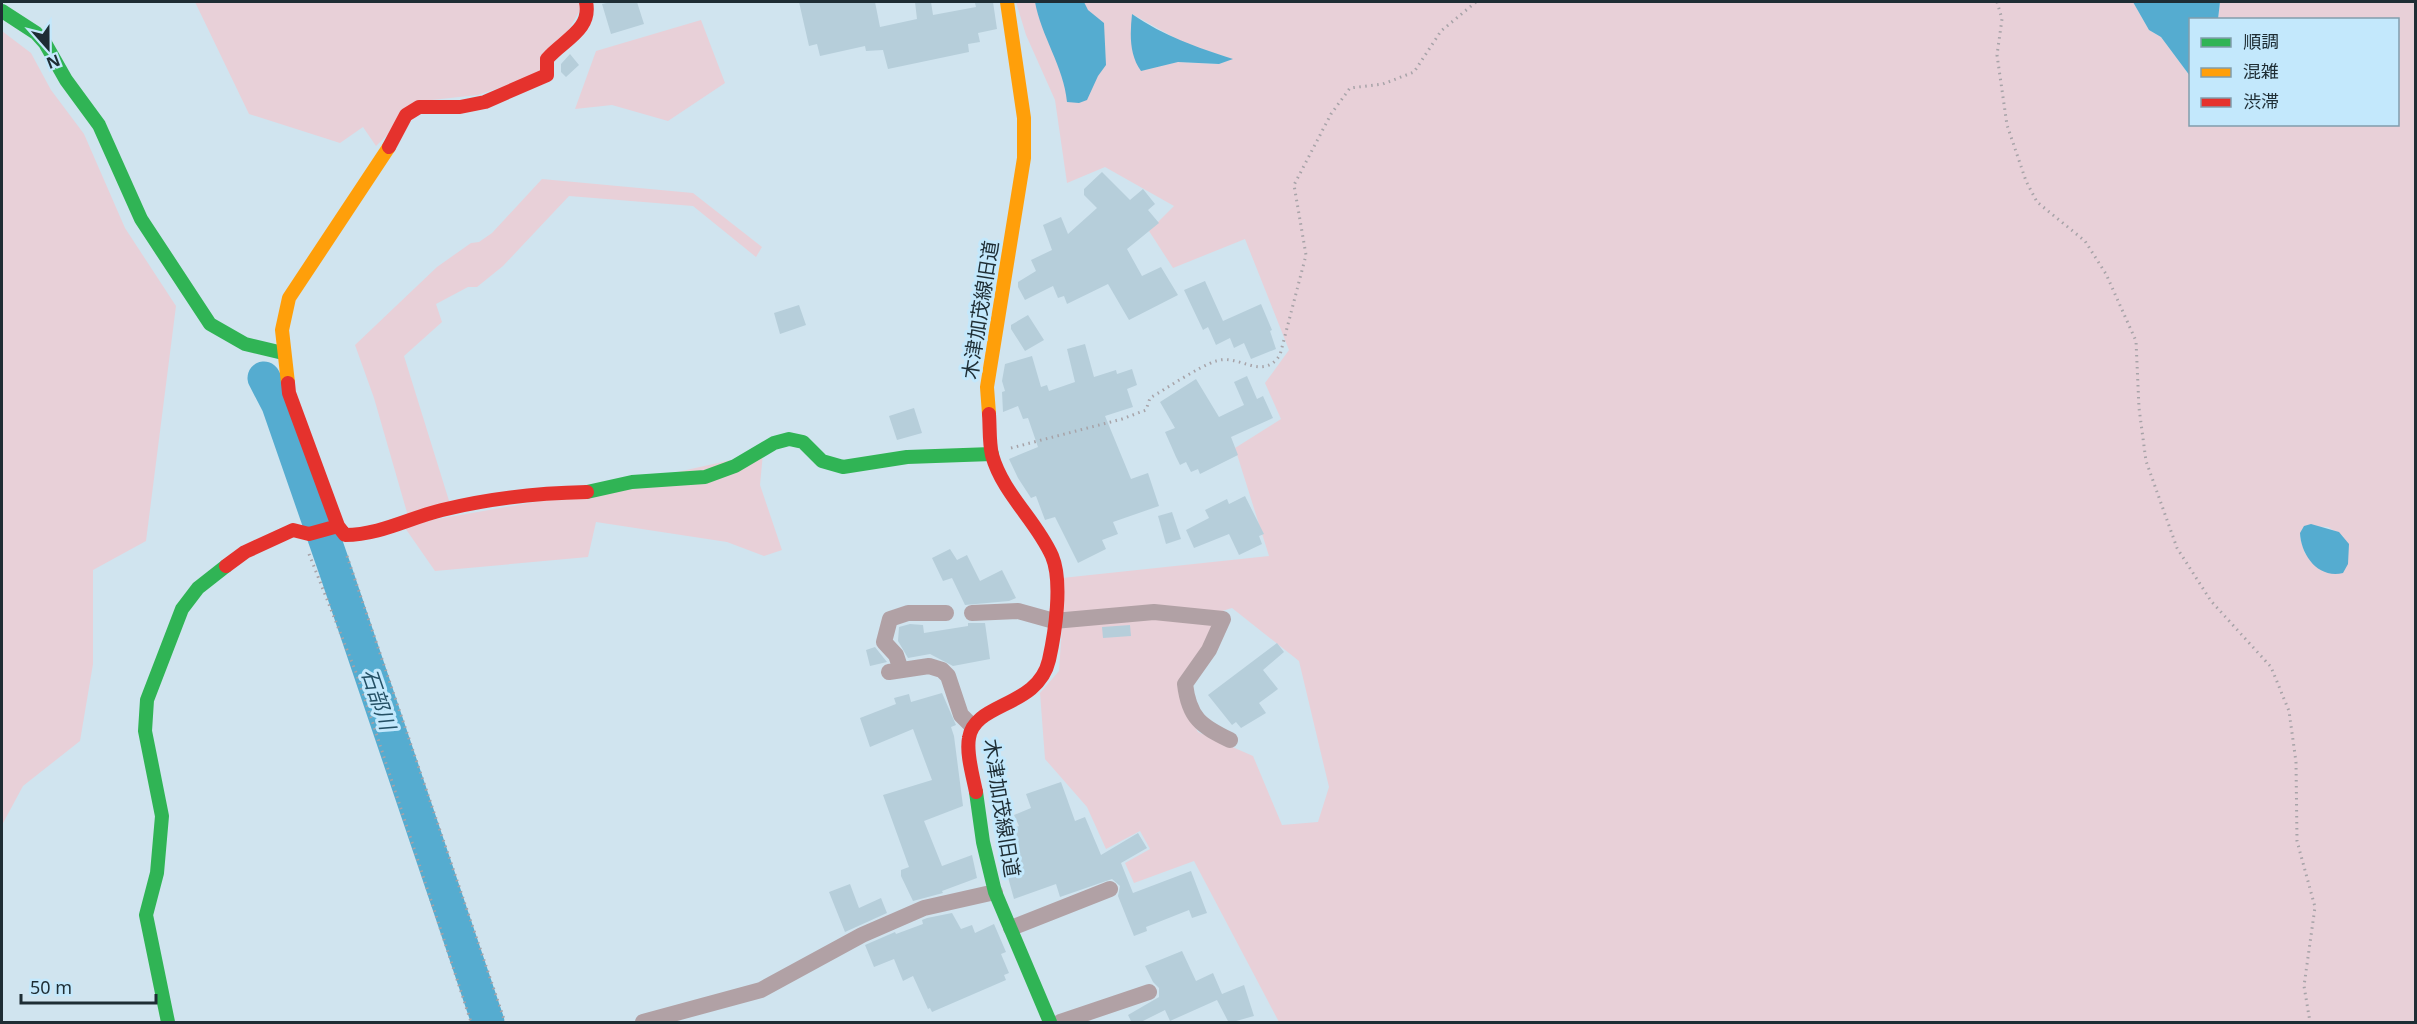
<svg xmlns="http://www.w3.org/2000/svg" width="2417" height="1024" viewBox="0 0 2417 1024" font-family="'Noto Sans','Noto Sans JP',sans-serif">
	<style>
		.green { fill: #e8d0d8; fill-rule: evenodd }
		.water { fill: #55acd0 }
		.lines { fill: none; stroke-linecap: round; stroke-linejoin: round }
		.river { stroke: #55acd0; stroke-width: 33 }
		.building { fill: #b6ceda }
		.path { stroke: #a7a3a8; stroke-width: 3; stroke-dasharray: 1.5 4.5; stroke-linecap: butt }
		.street { stroke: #b1a1a5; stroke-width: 16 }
		.fast { stroke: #30b455; stroke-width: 14 }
		.slow { stroke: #ff9f0a; stroke-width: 14 }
		.jam { stroke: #e5322d; stroke-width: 14 }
		.labels { text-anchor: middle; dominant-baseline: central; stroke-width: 6; stroke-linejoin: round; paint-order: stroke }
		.street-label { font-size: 20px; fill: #1e2d34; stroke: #c3e8fc }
		.water-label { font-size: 21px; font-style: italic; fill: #245065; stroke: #c3e8fc }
	</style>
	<rect width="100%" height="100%" fill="#d0e4ef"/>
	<!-- green -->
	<path class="green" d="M195 2H585L543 73 478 95 422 101 376 146 363 127 340 143 249 114Z
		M1016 2H2133L2149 30 2161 37 2190 76V124H2398V20L2218 19 2220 2H2415V1022H1279L1194 861 1134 883 1125 863 1150 849 1140 831 1106 849 1087 807 1045 759 1040 693 1059 671 1064 598 1062 578 1269 556 1235 448 1281 419 1265 383 1289 350 1245 239 1173 268 1149 231 1174 206 1105 167 1067 183 1055 100 1026 35ZM1132 14 1184 43 1232 59 1219 64 1178 62 1141 70ZM2304 526 2328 527 2344 537 2305 554 2300 537ZM1232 608 1299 661 1329 787 1318 822 1282 825 1253 756 1198 732 1182 703 1219 612Z
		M701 20 725 83 668 121 612 105 575 109 596 51Z
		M2 31 31 53 51 90 84 134 125 228 176 306 146 541 93 570V664L80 741 23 786 2 825Z
		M542 179 693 193 762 247 756 257 693 206 569 196 503 266 477 287H468L436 304 442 322 404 356 450 504 408 516 374 398 355 345 437 267 471 243 479 242 492 233Z
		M763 453 760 485 782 550 764 556 727 542 596 522 588 557 435 571 403 525 569 496Z"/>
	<!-- water -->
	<path class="water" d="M1035 2H1084L1088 10 1104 23 1106 65 1098 76 1087 100 1079 103 1067 102C1064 67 1041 36 1035 2Z
		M2133 2H2220L2218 19 2190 20V76L2161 37 2149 30Z
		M1132 14C1164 36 1196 47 1233 59L1219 64 1178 62 1141 71C1129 54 1130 34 1132 14Z
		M2311 524 2339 532 2349 544 2348 564 2343 573C2318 579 2301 555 2300 533L2304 526Z"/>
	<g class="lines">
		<!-- river -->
		<path class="river" d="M264 378 278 405 337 575 488 1022"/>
	</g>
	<!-- building -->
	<path class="building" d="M611 2H637L644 24 611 34 602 4Z
		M799 2H875L880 27 917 19 915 2H931L933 15 976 7 975 3 993 2 997 29 978 33 980 42 968 44 969 52 888 69 883 50 866 51 865 46 820 56 817 44 809 46Z
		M570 54 579 65 566 77 561 72V64Z
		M1102 172 1130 200 1143 189 1155 204 1148 210 1159 223 1127 249 1142 276 1161 267 1178 295 1129 320 1108 284 1067 304 1064 296 1058 298 1053 286 1025 300 1018 287V282L1036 271 1031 260 1052 250 1043 225 1061 217 1068 234 1097 208 1084 195V189Z
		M1205 281 1223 321 1261 304 1272 330 1270 331 1276 349 1251 359 1244 343 1234 348 1230 338 1216 345 1208 327 1203 330 1184 290Z
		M799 305 806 325 780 334 774 313Z
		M1028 315 1044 340 1025 351 1011 329V325Z
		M1085 344 1094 377 1116 370 1117 374 1132 369 1137 385 1127 389 1133 407 1105 416 1131 479 1148 473 1159 506 1113 522 1118 534 1102 540 1106 549 1078 563 1055 517 1045 520 1036 496 1031 498 1018 478 1009 459 1038 447 1028 418 1023 419 1018 406 1003 412 1002 392 1005 391 1002 381 1005 364 1032 356 1041 387 1047 385 1049 391 1075 382 1067 349Z
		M1247 376 1257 399 1263 396 1273 418 1231 437 1238 455 1200 474 1198 469 1191 472 1186 462 1180 465 1176 457 1165 432 1175 428 1160 402 1196 379 1219 417 1244 405 1234 382Z
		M914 408 922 433 897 440 889 416Z
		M1245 496 1264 534 1259 536 1262 544 1239 555 1229 534 1194 548 1186 530 1209 518 1205 510 1227 499 1229 504Z
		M1172 512 1181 539 1166 544 1158 516Z
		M950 549 957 560 967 555 980 581 1002 570 1016 598 1009 601 965 605 952 578 943 581 932 558Z
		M968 623H985L990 659 953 666 930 654 908 658 898 641 899 627 910 624 923 625 924 633 968 626Z
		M1130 625 1131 636 1103 638 1102 627Z
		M1277 643 1284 652 1263 670 1278 689 1259 703 1266 713 1241 728 1236 722 1232 725 1208 695Z
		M875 647 887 662 870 666 866 650Z
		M942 693 956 725 951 727 954 736 963 806 924 821 942 866 972 855 977 878 942 891 943 893 913 901 901 876V870L909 867 883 795 932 780 913 729 870 747 860 718 896 704 894 698 909 694 911 702Z
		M1061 782 1075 821 1085 817 1101 855 1138 833 1147 848 1121 863 1133 893 1191 871 1207 913 1192 918 1189 910 1146 927 1147 931 1134 936 1118 896 1120 886 1112 879 1060 897 1056 884 1014 899 996 834 1019 826 1014 815 1031 808 1026 794Z
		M850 884 859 908 881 898 887 913 845 932 829 892Z
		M952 913 961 929 972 925 975 933 994 924 1006 952 1001 954 1009 973 1004 975 1006 980 932 1012 930 1008 928 1009 913 976 903 981 894 959 874 967 865 945 895 932 896 934 923 924 922 920 927 918Z
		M1182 951 1196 981 1213 973 1222 994 1244 985 1254 1016 1229 1023 1217 1000 1170 1021 1165 1010 1139 1023H1132L1128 1015 1159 997V988L1153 982 1145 966Z"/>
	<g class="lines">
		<!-- path -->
		<path class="path" d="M1997 2 2002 19 1997 55 2007 125 2026 181 2037 202 2085 241 2106 274 2136 341 2139 408 2146 461 2177 548 2211 601 2271 667 2289 711 2296 762 2297 841 2315 907 2304 986 2310 1022
			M1011 448 1122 419 1146 410 1150 398C1167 388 1200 366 1216 361 1239 353 1262 382 1280 355L1306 255 1294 185 1331 114 1350 88 1383 84 1414 72 1441 31 1476 2
			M309 554 357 675 471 1022
			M347 556 505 1022"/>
		<!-- street -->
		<path class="street" d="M972 613 1018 611 1054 621 1154 612 1223 619 1209 650 1185 684C1189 718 1201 726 1230 740
			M901 670 896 655 884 642 890 619 908 613H946
			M889 672 929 666 942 670 948 676 961 715 972 726
			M1011 928 1110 889
			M643 1022 761 990 862 935 924 908 995 892
			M1060 1022 1149 992"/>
		<!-- fast -->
		<path class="fast" d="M2 11 36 33 45 43 66 80 99 125 141 219 210 324 245 344 283 353
			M587 492 632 482 705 477 735 466 774 443 789 439 803 442 822 461 843 467 907 457 992 454
			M976 792 983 842 995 892 1050 1022
			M168 1022 146 915 157 873 162 816 145 731 147 700 182 609 198 588 226 566"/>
		<!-- slow -->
		<path class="slow" d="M288 383 282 330 289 298 389 147
			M989 414 987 387 1024 158V118L1007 2"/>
		<!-- jam -->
		<path class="jam" d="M389 147 406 115 419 107H460L485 102 547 75V59C563 40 592 30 586 2
			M288 383 289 393 338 526 345 535C380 535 409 518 442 510 490 498 538 493 587 492
			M226 566 245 552 293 530 309 534 338 526
			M976 792C973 776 966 754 969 738 974 702 1038 708 1049 660 1055 633 1063 582 1052 556 1036 520 1003 494 992 455 989 442 990 427 989 414"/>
	</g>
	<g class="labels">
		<!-- street labels -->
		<g class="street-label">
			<text transform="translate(980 310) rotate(-81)">木津加茂線旧道</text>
			<text transform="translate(1002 808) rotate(81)">木津加茂線旧道</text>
		</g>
		<!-- water labels -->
		<g class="water-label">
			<text transform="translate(379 699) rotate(71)">石部川</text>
		</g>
	</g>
	<!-- border -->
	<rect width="2417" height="1024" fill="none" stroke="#1e2d34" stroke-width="6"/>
	<!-- legend -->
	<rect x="2189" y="18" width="210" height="108" fill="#c3e8fc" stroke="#819dac" stroke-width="1.5"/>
	<rect x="2201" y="38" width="30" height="9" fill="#30b455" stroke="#819dac" stroke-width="1.5"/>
	<text x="2243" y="48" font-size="18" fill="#1e2d34">順調</text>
	<rect x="2201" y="68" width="30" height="9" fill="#ff9f0a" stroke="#819dac" stroke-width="1.5"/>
	<text x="2243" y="78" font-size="18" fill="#1e2d34">混雑</text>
	<rect x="2201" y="98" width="30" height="9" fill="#e5322d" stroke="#819dac" stroke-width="1.5"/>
	<text x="2243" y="108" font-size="18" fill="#1e2d34">渋滞</text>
	<!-- north arrow -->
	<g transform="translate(48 48) rotate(159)" stroke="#c3e8fc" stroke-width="4.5" paint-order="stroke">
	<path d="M0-4.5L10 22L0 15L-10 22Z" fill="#1e2d34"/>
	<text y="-9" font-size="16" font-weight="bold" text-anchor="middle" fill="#1e2d34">N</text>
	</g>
	<!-- scale -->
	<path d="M21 994v9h135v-9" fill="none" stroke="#1e2d34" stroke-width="3"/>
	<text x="30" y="994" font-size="18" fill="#1e2d34" stroke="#c3e8fc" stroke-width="4.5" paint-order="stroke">50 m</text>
</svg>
